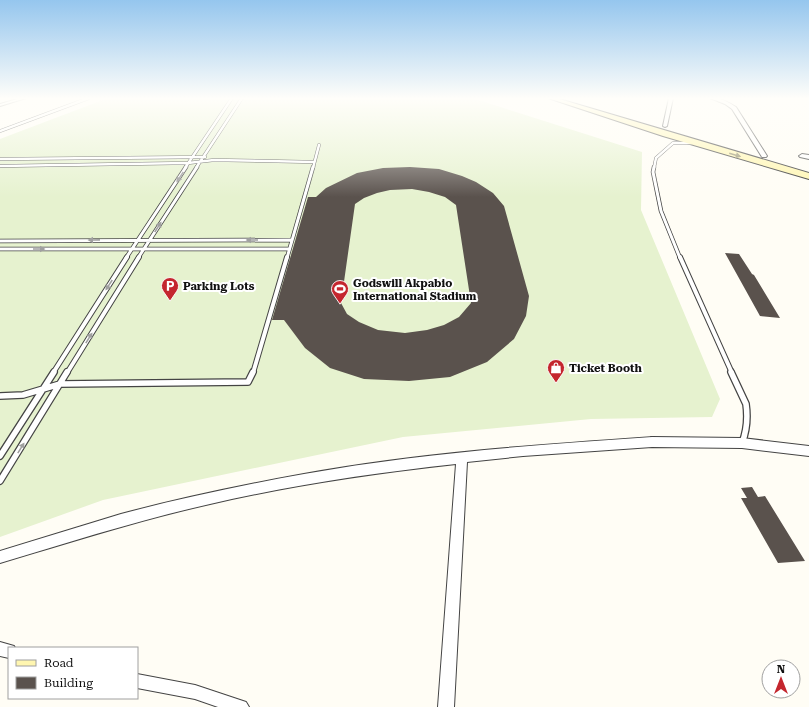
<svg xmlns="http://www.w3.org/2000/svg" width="809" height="707" viewBox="0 0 809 707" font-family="'Roboto Serif',serif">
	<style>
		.pitch { fill: #e6f2cf }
		.building { fill: #5a524d; fill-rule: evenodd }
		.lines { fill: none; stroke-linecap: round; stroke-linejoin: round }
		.service-far3-casing { stroke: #444; stroke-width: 3.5 }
		.service-far2-casing { stroke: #444; stroke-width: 4.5 }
		.service-far1-casing { stroke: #444; stroke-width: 6 }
		.service-casing { stroke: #444; stroke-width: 8 }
		.minor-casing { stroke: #444; stroke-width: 2 }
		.secondary-casing { stroke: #333; stroke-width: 2 }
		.service-far3 { stroke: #fff; stroke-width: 2.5 }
		.service-far2 { stroke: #fff; stroke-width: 3 }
		.service-far1 { stroke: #fff; stroke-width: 4 }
		.service { stroke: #fff; stroke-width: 5.5 }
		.minor { fill: #fff; fill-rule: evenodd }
		.secondary { fill: #fff6b0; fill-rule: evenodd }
		.oneway { fill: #948f68 }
		.oneway2 { fill: #a0a0a0 }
		.labels { text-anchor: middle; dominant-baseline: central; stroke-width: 4; stroke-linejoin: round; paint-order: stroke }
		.poi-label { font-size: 11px; font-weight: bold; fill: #111; stroke: #fff; text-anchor: start }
	</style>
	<rect width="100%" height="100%" fill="#fffdf5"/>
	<!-- pitch -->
	<path class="pitch" d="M108 98H472L642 152 641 210 720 399 712 417 591 419 403 437 103 500 0 537V139Z"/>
	<!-- building -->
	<path class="building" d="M410 167 439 169 462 176 476 182 493 193 504 206 529 296 526 316 514 339 487 362 450 377 409 381 364 379 330 368 305 348 284 320H272L308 197H316L326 188 357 173 383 168ZM412 189 429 192 445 197 456 205 471 303 459 317 444 325 427 330 405 333 378 330 359 322 347 314 341 303 355 204 364 198 377 193 390 190Z
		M725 253 739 254 752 274 754 275 780 318 760 316Z
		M752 487 758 497 765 496 805 561 778 563 741 498H747L741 488Z"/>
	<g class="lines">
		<defs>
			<path id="service-far3" d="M0 131 89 98
				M0 159 205 157
				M0 166 188 163 214 160 314 162
				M185 168 232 98
				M196 168 242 98
				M313 168 319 145
				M654 168 656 158 673 143H691"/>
			<path id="service-far2" d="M654 167 653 172 661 211 680 258
				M0 241 291 240
				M0 249H288
				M126 258 186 167
				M138 258 197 167
				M287 258 313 167"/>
			<path id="service-far1" d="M680 257 732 373
				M53 373 127 257
				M67 373 139 257
				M253 373 287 257"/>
			<path id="service" d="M731 372 746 404C748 418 747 430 742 443
				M0 396 23 395 60 384 248 382 253 372
				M0 456 54 372
				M0 481 67 372"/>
			<path id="minor" d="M21 98H26L0 106V104Z
				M669 98H673L667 126 665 127 663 126Z
				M710 98C719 97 728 102 736 107L767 156 766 157H762L732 109 725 104Z
				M802 154 809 155V159L800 157 799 156Z
				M652 437 742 438 809 446V456L742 448 652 447 523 456 467 462 454 707H438L456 464C374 473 291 485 210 504 139 520 70 542 0 563V551C40 539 81 526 121 514 181 498 243 485 304 474 419 453 536 445 652 437Z
				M0 642 14 646 15 648H9V658L0 656Z
				M137 674 195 685 246 702 249 707H218L195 699 137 688Z"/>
			<path id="secondary" d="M548 98H556L809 173V179L663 136Z"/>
		</defs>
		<!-- service-far3 casing -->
		<use href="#service-far3" class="service-far3-casing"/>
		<!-- service-far2 casing -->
		<use href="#service-far2" class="service-far2-casing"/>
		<!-- service-far1 casing -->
		<use href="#service-far1" class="service-far1-casing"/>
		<!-- service casing -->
		<use href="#service" class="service-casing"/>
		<!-- minor casing -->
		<use href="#minor" class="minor-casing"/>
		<!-- secondary casing -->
		<use href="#secondary" class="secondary-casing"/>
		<!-- service-far3 -->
		<use href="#service-far3" class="service-far3"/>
		<!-- service-far2 -->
		<use href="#service-far2" class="service-far2"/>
		<!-- service-far1 -->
		<use href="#service-far1" class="service-far1"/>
		<!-- service -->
		<use href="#service" class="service"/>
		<!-- minor -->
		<use href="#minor" class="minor"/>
		<!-- secondary -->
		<use href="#secondary" class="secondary"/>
	</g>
	<!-- one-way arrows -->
	<defs><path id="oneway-solid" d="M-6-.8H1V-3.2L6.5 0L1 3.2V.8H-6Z"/></defs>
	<use class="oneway" href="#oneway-solid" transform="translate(735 155) rotate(16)"/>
	<g class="oneway2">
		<use href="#oneway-solid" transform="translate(180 177) rotate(124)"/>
		<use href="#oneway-solid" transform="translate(158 227) rotate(-57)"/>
		<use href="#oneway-solid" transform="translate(94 240) rotate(179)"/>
		<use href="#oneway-solid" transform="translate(252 240) rotate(-180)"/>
		<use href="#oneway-solid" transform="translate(39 249)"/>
		<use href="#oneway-solid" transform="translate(109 285) rotate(123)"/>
		<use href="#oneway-solid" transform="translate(89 338) rotate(-58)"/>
		<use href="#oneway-solid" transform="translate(21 448) rotate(-58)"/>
	</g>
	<!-- sky -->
	<linearGradient id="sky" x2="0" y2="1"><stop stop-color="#95c6ee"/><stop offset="0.5" stop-color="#fffefa"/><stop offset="1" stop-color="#fffefa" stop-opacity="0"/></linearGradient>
	<rect width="809" height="197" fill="url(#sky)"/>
	<!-- icons -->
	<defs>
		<symbol id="parking-pin" viewBox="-11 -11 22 30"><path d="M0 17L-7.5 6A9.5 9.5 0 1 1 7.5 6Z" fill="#c4262e" stroke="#fff"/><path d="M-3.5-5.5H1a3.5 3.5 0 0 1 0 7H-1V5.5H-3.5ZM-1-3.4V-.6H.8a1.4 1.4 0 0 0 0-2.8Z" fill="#fff"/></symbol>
		<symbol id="stadium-pin" viewBox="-11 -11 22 30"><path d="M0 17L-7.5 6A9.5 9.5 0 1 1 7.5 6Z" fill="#c4262e" stroke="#fff"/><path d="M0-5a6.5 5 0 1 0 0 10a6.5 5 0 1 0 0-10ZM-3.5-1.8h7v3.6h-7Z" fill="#fff"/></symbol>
		<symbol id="shop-pin" viewBox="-11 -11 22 30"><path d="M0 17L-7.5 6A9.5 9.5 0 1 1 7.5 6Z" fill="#c4262e" stroke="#fff"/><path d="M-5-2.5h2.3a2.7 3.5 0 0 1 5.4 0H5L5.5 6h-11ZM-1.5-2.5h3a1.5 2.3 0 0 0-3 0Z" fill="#fff"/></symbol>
	</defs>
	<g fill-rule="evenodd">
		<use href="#parking-pin" x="160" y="276" width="20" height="27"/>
		<use href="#stadium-pin" x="330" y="279" width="20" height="27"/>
		<use href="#shop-pin" x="546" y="358" width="20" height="27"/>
	</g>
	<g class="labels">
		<!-- poi labels -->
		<g class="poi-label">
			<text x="353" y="283">Godswill Akpabio<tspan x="353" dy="13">International Stadium</tspan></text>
			<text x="183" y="286">Parking Lots</text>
			<text x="569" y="368">Ticket Booth</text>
		</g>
	</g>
	<!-- legend -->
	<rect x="8" y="647" width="130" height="52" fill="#ffffff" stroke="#a0a0a0"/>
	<rect x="16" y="660" width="20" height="6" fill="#fff6b0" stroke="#a0a0a0"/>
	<text x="44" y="667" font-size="12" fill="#111111">Road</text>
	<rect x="16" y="677" width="20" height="12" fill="#5a524d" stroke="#a0a0a0"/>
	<text x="44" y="687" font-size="12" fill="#111111">Building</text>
	<!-- north arrow -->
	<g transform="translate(781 679)"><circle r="19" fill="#ffffff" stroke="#a0a0a0"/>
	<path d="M0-3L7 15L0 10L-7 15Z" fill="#c4262e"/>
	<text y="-6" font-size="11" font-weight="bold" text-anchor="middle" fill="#111111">N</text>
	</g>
</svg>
